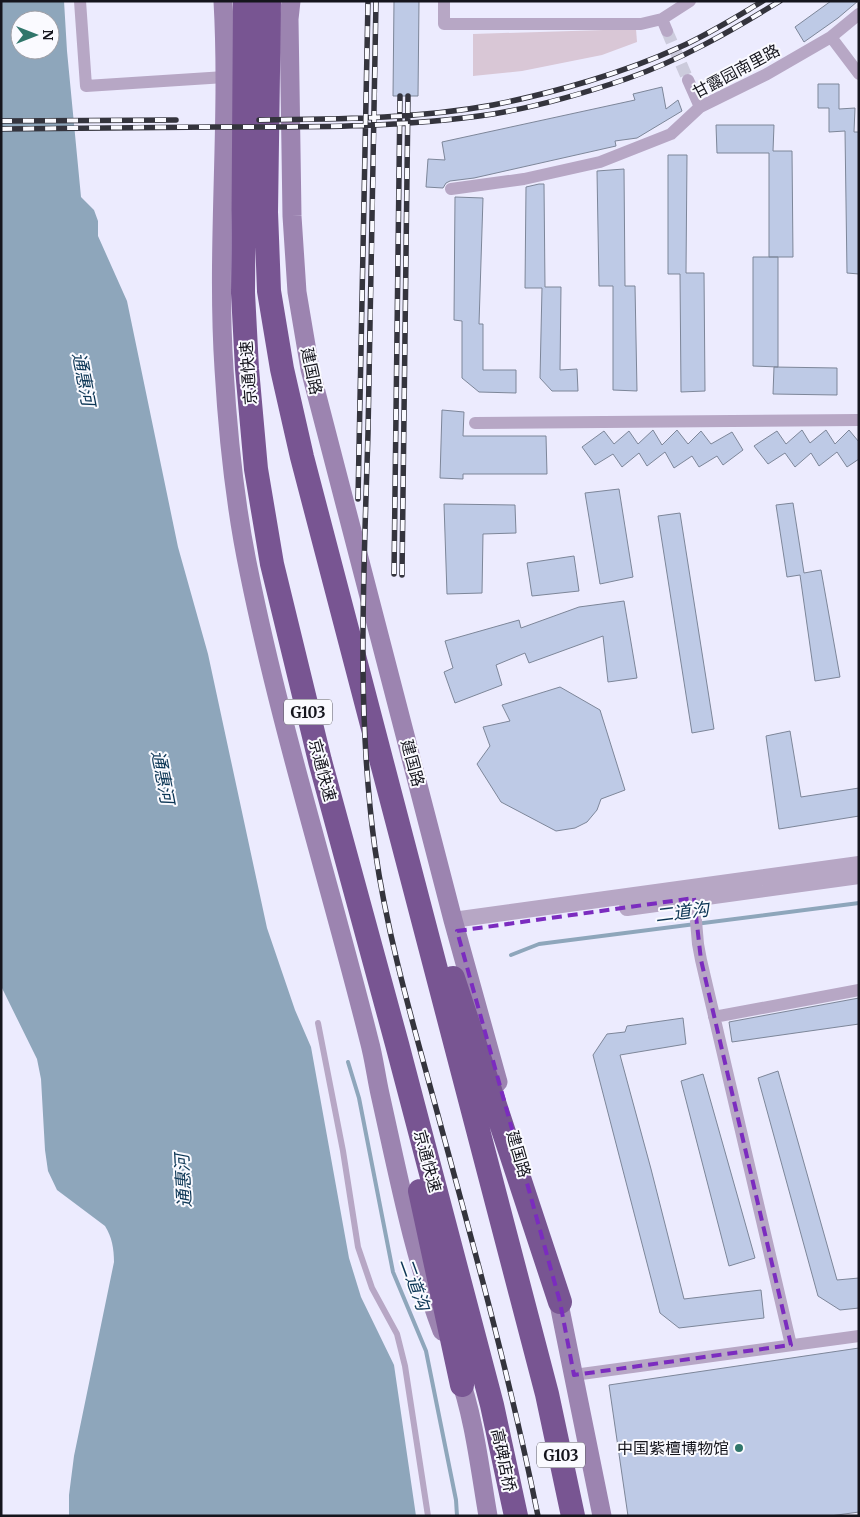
<svg xmlns="http://www.w3.org/2000/svg" width="860" height="1517" viewBox="0 0 860 1517" font-family="Merriweather,'Noto Sans SC',serif">
	<style>
		.green { fill: #d9c7d6 }
		.water { fill: #8ea6bb; fill-rule: evenodd }
		.lines { fill: none; stroke-linecap: round; stroke-linejoin: round }
		.stream { stroke: #8ea6bb; stroke-width: 4 }
		.building { fill: #becae6; stroke: #7d8699 }
		.minor-tunnel { stroke: #cccbdc; stroke-width: 12; stroke-dasharray: 12 6; stroke-linecap: butt }
		.service { stroke: #b7a7c5; stroke-width: 6 }
		.minor { stroke: #b7a7c5; stroke-width: 12 }
		.tertiary { stroke: #b7a7c5; stroke-width: 16 }
		.secondary { stroke: #9c84b0; stroke-width: 19 }
		.motorway { stroke: #785592; stroke-width: 24 }
		.rail-casing { stroke: #34343d; stroke-width: 5.5 }
		.rail { stroke: #fafaff; stroke-width: 4; stroke-dasharray: 11; stroke-linecap: butt }
		.marked { fill: none; stroke: #7b2cbf; stroke-width: 4; stroke-dasharray: 10 6; stroke-linejoin: round }
		.poi-dot { fill: #30766b; stroke: #fafaff; stroke-width: 2 }
		.labels { text-anchor: middle; dominant-baseline: central; stroke-width: 4; stroke-linejoin: round; paint-order: stroke }
		.shield { fill: #fafaff; stroke: #5a5a61; stroke-width: 1 }
		.shield-label { font-size: 15px; font-weight: bold; fill: #15151d }
		.street-label { font-size: 16px; fill: #15151d; stroke: #fafaff }
		.poi-label { font-size: 16px; fill: #15151d; stroke: #fafaff; text-anchor: end }
		.water-label { font-size: 18px; font-style: italic; fill: #0c3655; stroke: #fafaff }
	</style>
	<rect width="100%" height="100%" fill="#ecebfe"/>
	<!-- green -->
	<path class="green" d="M636 29 637 42 602 55 522 71 473 76V34Z"/>
	<!-- water -->
	<path class="water" d="M1 1H64L67 51 81 197 94 210 98 221V236L127 301 178 547 208 654 267 928 295 1010 311 1047 349 1258 361 1297 394 1365 416 1516H69V1495L74 1456 114 1262C114 1249 112 1237 105 1226L57 1190 48 1171 45 1150 41 1079 37 1059 1 986ZM20 20H50V50H20Z"/>
	<g class="lines">
		<!-- stream -->
		<path class="stream" d="M511 955 539 944 859 903
			M348 1062 359 1098 393 1272 426 1351 456 1500 457 1516"/>
	</g>
	<!-- building -->
	<path class="building" d="M394 1H419L418 96H393Z
		M831 1H858L838 18 804 42 795 27Z
		M818 84H839V109L855 108 854 132H859V274L847 273 845 131 829 132V108H818Z
		M662 87 666 109 678 100 682 111 637 138 615 141 616 146 474 178 450 181 446 183 443 188 426 187 428 159 445 160 442 142 635 100 633 94Z
		M716 125H774L773 151H792L793 257H769V153H717Z
		M668 155H687L686 273H704L705 391 681 392 680 274H668Z
		M624 169 625 286H635L637 391 613 390V286H599L597 171Z
		M539 184H544L545 287H561L560 370 577 369 578 391H552L540 378 542 288H525L526 187Z
		M455 197 483 198 479 324H483V370H516V393L479 392 462 378V321L454 320Z
		M753 257H778V367L753 366Z
		M774 367 837 368V395L773 394Z
		M442 410 464 412 463 436H546L547 474H463V479L440 478Z
		M653 430 662 445 677 430 688 444 701 431 711 444 732 432 743 450 723 465 717 456 699 467 692 456 674 468 665 452 647 466 639 453 622 467 613 454 595 465 582 447 604 431 614 444 629 431 638 444Z
		M802 430 810 443 826 430 835 444 849 430 859 442V459L847 467 837 452 819 466 811 453 795 467 785 453 768 464 754 446 777 431 786 444Z
		M619 489 633 577 600 584 585 493Z
		M793 503 804 573 821 570 840 677 815 681 800 575 787 577 776 505Z
		M444 504 515 505 516 533 483 534 482 593 447 594Z
		M680 513 714 729 692 733 658 516Z
		M574 556 579 591 532 596 527 563Z
		M624 601 637 678 608 682 603 636 529 663 525 653 496 665 502 685 455 703 444 672 453 668 445 641 519 620 521 628 579 607Z
		M560 687 600 710 625 790 601 799 597 810 587 822 575 828 556 831 501 802 477 764 490 746 483 727 510 721 502 705Z
		M790 731 801 797 859 788V816L779 829 766 736Z
		M859 998V1024L732 1042 729 1022Z
		M683 1018 686 1044 620 1055 651 1169 684 1299 761 1290 764 1318 679 1328 660 1313 593 1055 607 1034 625 1032 627 1026Z
		M778 1071 837 1280 859 1278V1308L840 1310 818 1296 758 1078Z
		M703 1074 755 1258 729 1266 681 1081Z
		M859 1348V1512L830 1516H628L609 1385Z"/>
	<g class="lines">
		<!-- minor-tunnel -->
		<path class="minor-tunnel" d="M667 31 688 80"/>
		<!-- service -->
		<path class="service" d="M318 1023 343 1151 358 1247 372 1288 397 1334 405 1366 428 1516"/>
		<!-- minor -->
		<path class="minor" d="M80 1 86 86 225 77
			M444 1V24H641L662 19 690 1
			M662 19 667 31
			M831 37 859 74
			M688 80 700 107
			M451 189 524 179 600 162 671 134 700 107 767 74 831 37 859 14
			M475 423 859 420
			M694 898 698 944 701 960 791 1345
			M714 1017 859 990
			M574 1375 859 1336"/>
		<!-- tertiary -->
		<path class="tertiary" d="M627 908 859 876
			M453 920 859 864"/>
		<!-- secondary -->
		<path class="secondary" d="M223 1C230 124 216 246 224 369 228 437 235 505 249 572 281 730 330 884 369 1040 374 1058 376 1076 380 1094 398 1174 413 1254 442 1331
			M291 1 289 19 292 216 297 292 310 369 453 920 498 1082
			M556 1289 602 1516
			M458 1373C474 1416 480 1470 488 1516"/>
		<!-- motorway -->
		<path class="motorway" d="M245 1 243 293 247 369 256 469 272 564 320 761 397 1044 492 1405 516 1516
			M269 1 266 212 269 291 282 369 302 457 547 1394 573 1516
			M453 978 560 1302
			M420 1191 462 1385"/>
		<defs>
			<path id="rail" d="M376 1C374 145 371 289 368 433 364 572 356 711 375 849 388 941 415 1030 439 1119 475 1251 511 1382 538 1516
				M259 120C337 119 416 119 493 105 553 93 624 73 680 47 709 34 736 17 763 1
				M1 121 176 120
				M1 129C73 128 144 127 215 127 308 127 401 128 493 114 535 107 585 93 626 79 681 60 731 31 780 1
				M358 499 368 1
				M394 574 400 96
				M402 575 408 96"/>
		</defs>
		<!-- rail casing -->
		<use href="#rail" class="rail-casing"/>
		<!-- rail -->
		<use href="#rail" class="rail"/>
	</g>
	<!-- marked area -->
	<path class="marked" d="M694 898 701 960 791 1345 574 1375 560 1302 457 931Z"/>
	<!-- markers -->
	<circle class="poi-dot" cx="739" cy="1448" r="5"/>
	<g class="labels">
		<!-- shield labels -->
		<g class="shield">
			<rect x="284" y="699.5" width="48" height="25" rx="4"/>
			<rect x="537" y="1442.5" width="48" height="25" rx="4"/>
		</g>
		<g class="shield-label">
			<text x="308" y="712">G103</text>
			<text x="561" y="1455">G103</text>
		</g>
		<!-- street labels -->
		<g class="street-label">
			<text transform="translate(736 71) rotate(-28)">甘露园南里路</text>
			<text transform="translate(312 371) rotate(78)">建国路</text>
			<text transform="translate(248 373) rotate(-94)">京通快速</text>
			<text transform="translate(413 763) rotate(75)">建国路</text>
			<text transform="translate(323 770) rotate(75)">京通快速</text>
			<text transform="translate(519 1154) rotate(74)">建国路</text>
			<text transform="translate(428 1161) rotate(75)">京通快速</text>
			<text transform="translate(504 1460) rotate(78)">高碑店桥</text>
		</g>
		<!-- poi labels -->
		<g class="poi-label">
			<text x="729" y="1448">中国紫檀博物馆</text>
		</g>
		<!-- water labels -->
		<g class="water-label">
			<text transform="translate(84 379) rotate(79)">通惠河</text>
			<text transform="translate(163 777) rotate(79)">通惠河</text>
			<text transform="translate(682 912) rotate(-7)">二道沟</text>
			<text transform="translate(183 1181) rotate(-93)">通惠河</text>
			<text transform="translate(415 1284) rotate(70)">二道沟</text>
		</g>
	</g>
	<!-- border -->
	<rect width="860" height="1517" fill="none" stroke="#15151d" stroke-width="5"/>
	<!-- north arrow -->
	<g transform="translate(35 35) rotate(90)"><circle r="24" fill="#fafaff" stroke="#9e9ea5"/>
	<path d="M0-4L9 19L0 12L-9 19Z" fill="#30766b"/>
	<text y="-8" font-size="14" font-weight="bold" text-anchor="middle" fill="#15151d">N</text>
	</g>
</svg>
